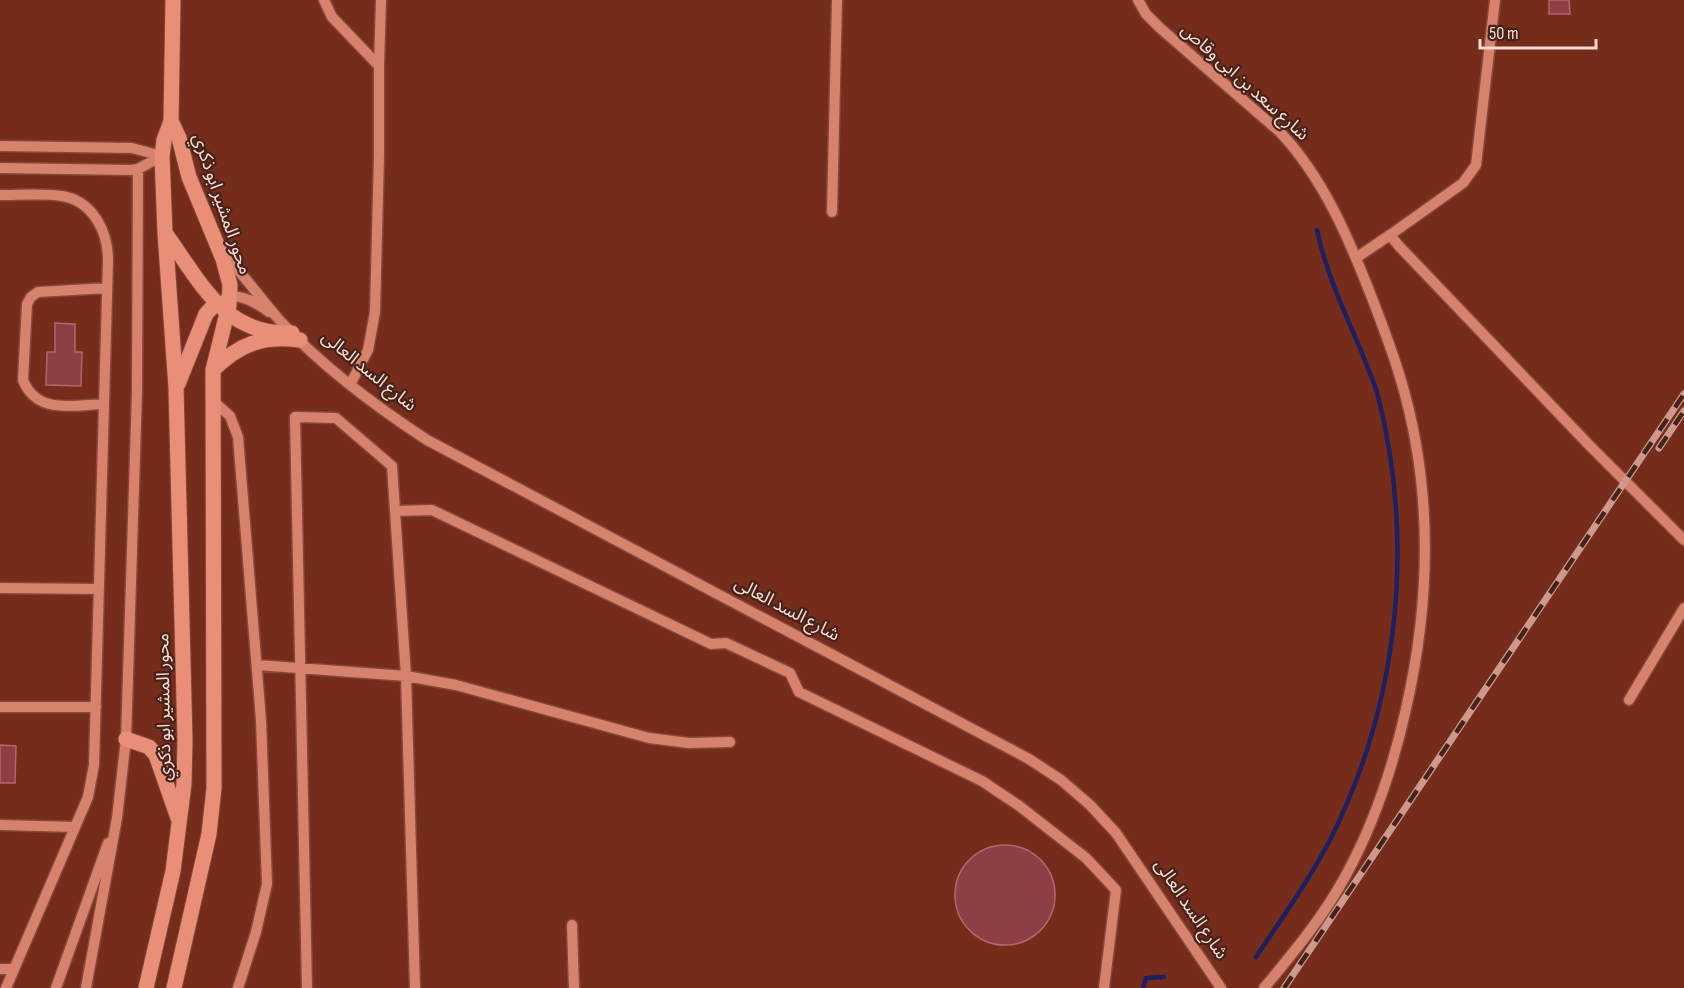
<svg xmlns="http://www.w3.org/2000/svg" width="1684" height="988" viewBox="0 0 1684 988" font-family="'Sofia Sans Condensed','Noto Sans Arabic',sans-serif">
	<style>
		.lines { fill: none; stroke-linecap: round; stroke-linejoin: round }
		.stream { stroke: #1d1f61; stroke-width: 4.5 }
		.building { fill: #8d3e47; stroke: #b8646b; stroke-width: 1.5 }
		.minor-casing { stroke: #86473a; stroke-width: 13 }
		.major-casing { stroke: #86473a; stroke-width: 17 }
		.minor { stroke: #d6826d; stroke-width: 10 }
		.major { stroke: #e98f78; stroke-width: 15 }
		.rail-casing { stroke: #cc998c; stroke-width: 7 }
		.rail { stroke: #44231a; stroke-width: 4.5; stroke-dasharray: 14; stroke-linecap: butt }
		.labels { text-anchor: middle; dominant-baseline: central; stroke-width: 4.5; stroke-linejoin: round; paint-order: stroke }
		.street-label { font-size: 18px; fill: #ffdad0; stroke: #44231a }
	</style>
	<rect width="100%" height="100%" fill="#762c1a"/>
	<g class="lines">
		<!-- stream -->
		<path class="stream" d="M1256 957C1282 918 1310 879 1331 838 1399 702 1415 543 1378 396 1374 381 1367 367 1362 353 1345 313 1326 273 1317 230
			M1143 988 1146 978 1164 977"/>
	</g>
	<!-- building -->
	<path class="building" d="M1549 0H1569L1570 14H1549Z
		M55 323 75 324V352H82L81 386 46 385 47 352H55Z
		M0 745 16 746 15 783H0Z
		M955 895a50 50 0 1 1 100 0a50 50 0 1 1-100 0Z"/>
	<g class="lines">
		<defs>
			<path id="minor" d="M324 0 332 17 379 66V155L375 312 368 350 350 385
				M1138 0 1146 14 1160 28 1280 132C1324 179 1349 239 1372 298 1382 324 1392 350 1400 377 1433 486 1431 599 1406 709 1393 767 1375 822 1346 875 1324 916 1294 952 1264 988
				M379 66 381 0
				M0 146 132 148 162 156
				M0 168 131 170 138 169 162 156
				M0 195C20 195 42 193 62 196 93 201 108 232 108 260L94 765 88 797 6 988
				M832 212 837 0
				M1390 235 1463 183 1476 165 1495 0
				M222 252C243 274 261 299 281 322 324 368 375 406 427 440L1029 759 1061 780 1090 805 1116 833 1221 988
				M1356 258 1390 235 1399 246 1590 446 1684 540
				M226 297C241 293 257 303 269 312
				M212 400 230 416 238 437 261 720 267 884 256 932 238 988
				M104 404C73 405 37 415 23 380L27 304 31 297 38 292 107 288
				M395 511 432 510 711 644 726 643 790 673 799 692 982 781 1018 805 1086 858 1116 890 1104 988
				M0 588 99 589
				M257 665 406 676 456 685 649 738 689 743 730 742
				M1629 700 1684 608
				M0 707H96
				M0 825 75 827
				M572 925 574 988
				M0 969H14
				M56 988 108 843
				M86 988 117 818 126 739 137 392 138 169
				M307 988 295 417 336 418 392 466 406 676 415 988"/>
			<path id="major" d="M171 121 179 138 189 177 223 259 230 285 229 305 213 370 214 788 209 834 174 988
				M165 233C200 281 224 336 292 333
				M213 370C239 344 263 335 300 340
				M178 384 206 314 216 303
				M126 739 149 747 156 755 178 818
				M146 988 173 871 184 784 185 740 176 388 165 233 162 156 164 140 171 121 173 0"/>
		</defs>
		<!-- minor casing -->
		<use href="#minor" class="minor-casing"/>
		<!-- major casing -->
		<use href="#major" class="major-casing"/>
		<!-- minor -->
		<use href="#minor" class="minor"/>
		<!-- major -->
		<use href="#major" class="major"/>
		<defs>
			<path id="rail" d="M1659 448 1684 411
				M1284 988 1684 394"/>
		</defs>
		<!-- rail casing -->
		<use href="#rail" class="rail-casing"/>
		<!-- rail -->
		<use href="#rail" class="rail"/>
	</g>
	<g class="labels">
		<!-- street labels -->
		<g class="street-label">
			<text transform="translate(1245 82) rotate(42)">شارع سعد بن ابى وقاص</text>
			<text transform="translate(222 204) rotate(71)">محور المشير ابو ذكري</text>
			<text transform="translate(369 371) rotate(39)">شارع السد العالى</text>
			<text transform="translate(787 609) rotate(28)">شارع السد العالى</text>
			<text transform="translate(164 707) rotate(-91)">محور المشير ابو ذكري</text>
			<text transform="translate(1191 909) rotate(56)">شارع السد العالى</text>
		</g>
	</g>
	<!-- scale -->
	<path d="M1480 39v9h116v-9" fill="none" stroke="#ffdad0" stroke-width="3"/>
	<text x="1489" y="39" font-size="18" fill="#ffdad0" stroke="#44231a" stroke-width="4.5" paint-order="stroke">50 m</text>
</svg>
